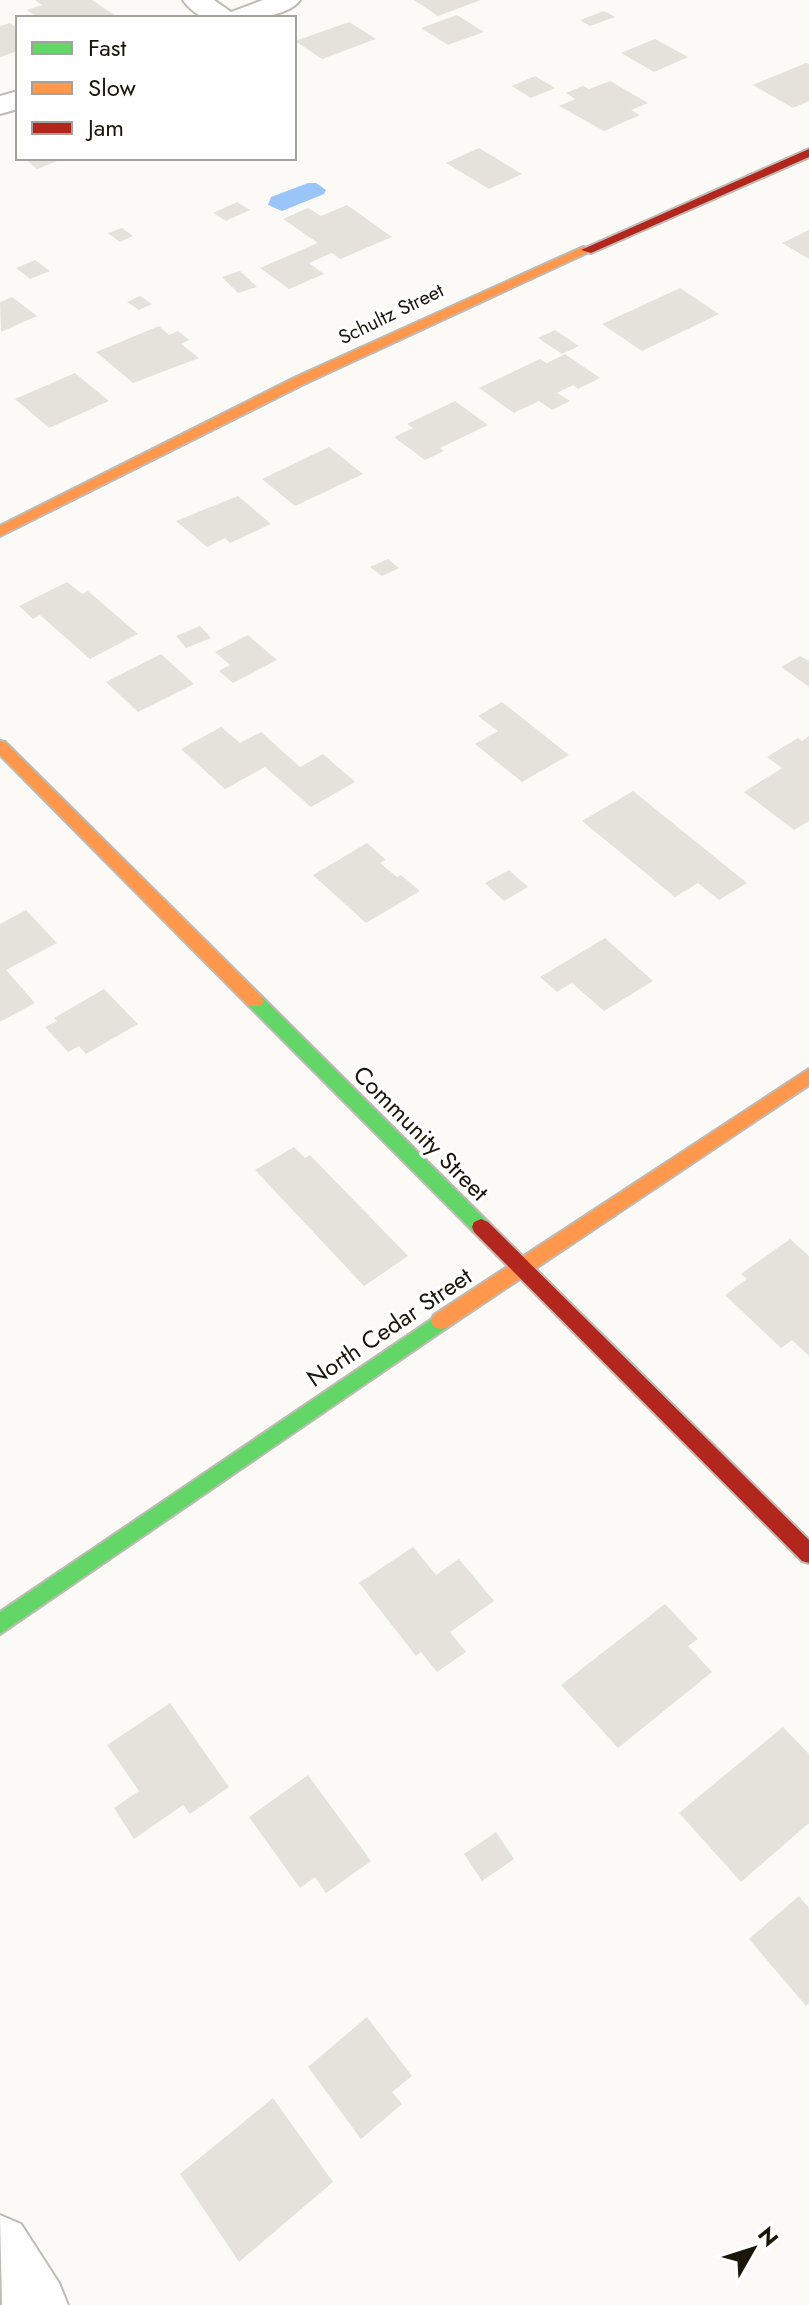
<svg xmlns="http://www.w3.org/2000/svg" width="809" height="2305" viewBox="0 0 809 2305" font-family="Jost,sans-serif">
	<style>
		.water { fill: #9ac5f9 }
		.building { fill: #e5e2db }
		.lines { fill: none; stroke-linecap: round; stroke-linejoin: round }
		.street-casing { stroke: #bdbbb4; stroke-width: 4 }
		.fast-casing { stroke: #bdbbb4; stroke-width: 4 }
		.slow-casing { stroke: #bdbbb4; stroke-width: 4 }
		.jam-casing { stroke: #bdbbb4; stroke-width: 4 }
		.street { fill: #fefefe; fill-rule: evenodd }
		.fast { fill: #63d668; fill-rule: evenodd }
		.slow { fill: #ff974d; fill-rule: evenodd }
		.jam { fill: #b3261e; fill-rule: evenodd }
		.labels { text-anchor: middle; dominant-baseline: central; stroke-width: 6; stroke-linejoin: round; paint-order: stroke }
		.far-street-label { font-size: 20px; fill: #1a160a; stroke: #fff }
		.street-label { font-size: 24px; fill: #1a160a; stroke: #fff }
	</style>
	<rect width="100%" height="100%" fill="#fbfaf7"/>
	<!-- water -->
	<path class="water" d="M308 183H316L326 190 324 194 282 211 268 205 271 197Z"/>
	<!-- building -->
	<path class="building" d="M35 0H92L119 18H38L27 10 42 5Z
		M414 0H481L438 16Z
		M604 11 615 17 590 26 580 20Z
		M457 15 484 32 448 45 421 28Z
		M349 22 376 39 322 59 295 41Z
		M10 23 18 29V51L0 57V26Z
		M655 39 688 57 654 72 621 53Z
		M806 63 809 64V101L793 108 753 85Z
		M535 76 555 88 531 98 512 86Z
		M610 81 648 103 631 110 640 115 604 131 559 106 575 99 566 93 583 86 589 89Z
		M479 148 522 174 489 189 446 163Z
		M24 158H65L37 169Z
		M237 202 250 210 226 221 213 213Z
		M347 205 392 237 340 259 332 253 309 263 324 274 289 289 260 268 318 243 283 219 308 208 321 216Z
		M122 228 133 236 120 242 108 233Z
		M809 230V259L782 243Z
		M35 260 50 271 30 279 16 268Z
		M240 271 257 287 238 293 222 277Z
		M680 288 719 314 642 351 602 324Z
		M140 296 152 304 139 310 127 302Z
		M12 297 37 316 1 332 0 302Z
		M159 326 169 335 178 331 189 340 181 344 199 358 133 383 96 352Z
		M555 330 579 346 562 354 538 338Z
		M565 354 600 378 578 389 573 385 557 393 570 401 552 410 539 401 514 413 479 388 540 359 547 363Z
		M75 373 109 401 49 428 15 399Z
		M455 401 488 425 440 448 444 451 425 460 394 437 413 428 407 424Z
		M329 447 363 474 295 506 262 479Z
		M238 496 271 524 230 543 225 538 207 547 176 521Z
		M388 559 399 568 382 576 370 567Z
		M67 582 82 594 88 591 138 634 90 659 40 615 33 619 19 606Z
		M200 626 211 638 186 648 176 636Z
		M248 635 277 660 233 683 219 671 230 665 215 652Z
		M161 654 194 684 138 712 106 682Z
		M800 656 809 661V687L781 667Z
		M502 702 569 755 522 782 475 744 498 731 478 716Z
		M221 727 240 743 261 732 300 767 323 754 355 782 311 807 265 767 225 789 181 749Z
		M809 736V821L794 830 744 792 782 768 767 757 798 738 802 741Z
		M633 791 747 883 719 900 698 883 675 897 582 821Z
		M367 843 386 860 380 863 397 877 401 875 420 891 366 923 313 875Z
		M509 870 528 887 504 901 485 883Z
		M26 910 57 943 6 970 35 1003 0 1022V924Z
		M605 938 653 981 604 1011 572 983 557 992 540 977Z
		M104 989 138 1024 86 1054 79 1046 68 1052 45 1027 57 1021 54 1018Z
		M294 1147 305 1158 310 1155 408 1256 364 1286 255 1170Z
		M790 1239 809 1256V1356L792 1340 781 1348 725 1295 747 1279 741 1274Z
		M413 1547 436 1575 459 1559 494 1601 450 1632 466 1652 437 1672 421 1652 416 1656 359 1583Z
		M665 1604 698 1639 688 1646 712 1672 618 1748 561 1685Z
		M170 1703 229 1787 190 1814 183 1805 134 1839 114 1808 139 1791 107 1745Z
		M783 1727 809 1754V1823L741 1882 679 1813Z
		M308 1775 371 1861 326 1893 315 1877 300 1888 249 1817Z
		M496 1832 514 1859 482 1881 464 1854Z
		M799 1896 809 1908V2003L806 2006 749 1939Z
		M367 2017 412 2076 392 2092 402 2104 361 2139 308 2067Z
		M273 2098 333 2182 239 2262 180 2174Z"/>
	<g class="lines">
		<defs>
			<path id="street" d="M183 0H214L231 12 263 0H300C286 20 231 21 208 18 199 17 188 8 183 0Z
				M18 91V109L0 114V96Z
				M0 2215 21 2224 59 2283 68 2305H2Z"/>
			<path id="fast" d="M255 995 261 996 488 1222 490 1227 488 1232H474L249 1006 246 1001Z
				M441 1313 448 1315 451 1321 448 1327 0 1634V1612Z"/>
			<path id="slow" d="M583 247 593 250 304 384 0 536V526L294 378Z
				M0 741 5 742 261 996 264 1001 261 1006H249L0 755Z
				M809 1069V1085L448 1327 441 1329 434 1327 431 1321 434 1315Z"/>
			<path id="jam" d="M809 149V157L591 253 581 250Z
				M481 1219 488 1222 809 1540V1563L802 1561 474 1232 472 1227 474 1222Z"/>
		</defs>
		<!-- street casing -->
		<use href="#street" class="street-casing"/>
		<!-- fast casing -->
		<use href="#fast" class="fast-casing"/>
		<!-- slow casing -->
		<use href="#slow" class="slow-casing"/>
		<!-- jam casing -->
		<use href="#jam" class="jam-casing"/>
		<!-- street -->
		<use href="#street" class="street"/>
		<!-- fast -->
		<use href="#fast" class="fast"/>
		<!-- slow -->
		<use href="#slow" class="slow"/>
		<!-- jam -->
		<use href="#jam" class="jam"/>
	</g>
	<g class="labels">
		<!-- far-street labels -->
		<g class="far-street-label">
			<text transform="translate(391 314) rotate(-26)">Schultz Street</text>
		</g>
		<!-- street labels -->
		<g class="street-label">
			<text transform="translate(421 1133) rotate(45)">Community Street</text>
			<text transform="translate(389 1327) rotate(-34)">North Cedar Street</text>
		</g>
	</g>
	<!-- legend -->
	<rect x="16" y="16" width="280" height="144" fill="#ffffff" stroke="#a3a29d" stroke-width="2"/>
	<rect x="32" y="42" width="40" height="12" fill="#63d668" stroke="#a3a29d" stroke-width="2"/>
	<text x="88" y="56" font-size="24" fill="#1a160a">Fast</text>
	<rect x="32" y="82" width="40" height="12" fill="#ff974d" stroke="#a3a29d" stroke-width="2"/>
	<text x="88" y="96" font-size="24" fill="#1a160a">Slow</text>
	<rect x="32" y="122" width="40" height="12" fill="#b3261e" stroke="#a3a29d" stroke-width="2"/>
	<text x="88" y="136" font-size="24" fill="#1a160a">Jam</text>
	<!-- north arrow -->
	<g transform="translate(753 2249) rotate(51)" stroke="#ffffff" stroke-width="6" paint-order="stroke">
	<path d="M0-6L14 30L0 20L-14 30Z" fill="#1a160a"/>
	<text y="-12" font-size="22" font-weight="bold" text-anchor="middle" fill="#1a160a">N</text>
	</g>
</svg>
